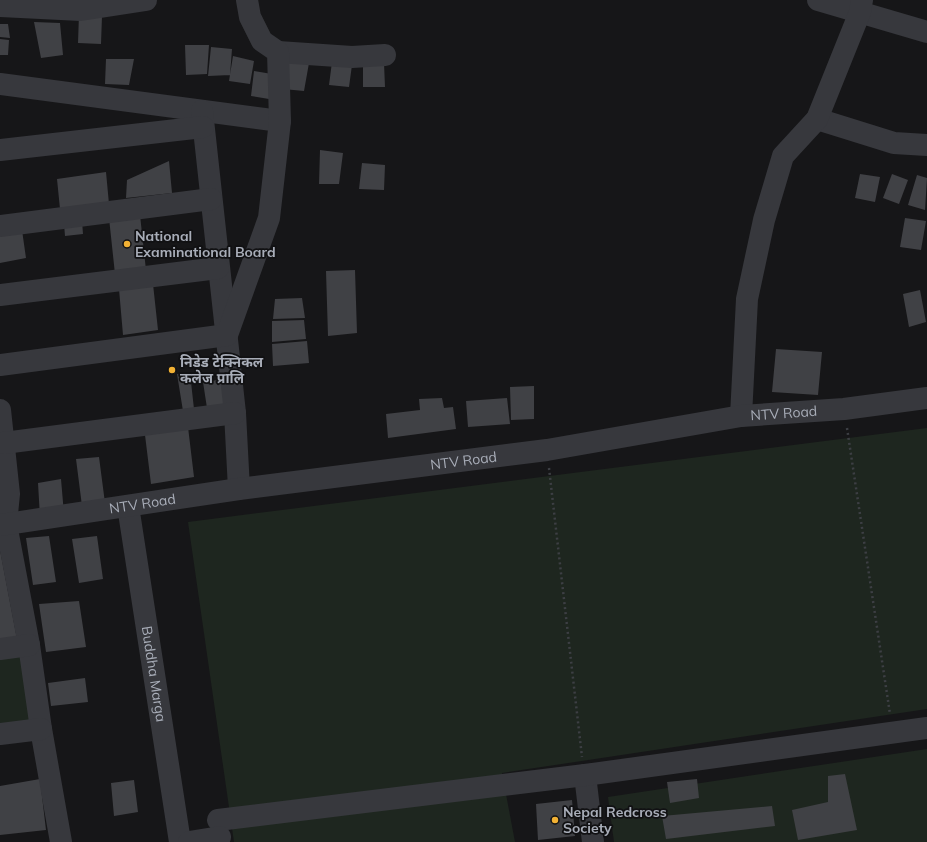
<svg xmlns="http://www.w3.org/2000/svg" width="927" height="842" viewBox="0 0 927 842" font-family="Mulish,'Noto Sans Devanagari',sans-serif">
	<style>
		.green { fill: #1e261f }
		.building { fill: #404145 }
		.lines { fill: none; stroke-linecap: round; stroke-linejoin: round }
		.path { stroke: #3d3f44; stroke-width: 2.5; stroke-dasharray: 2 3; stroke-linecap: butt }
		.minor { stroke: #37383d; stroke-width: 22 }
		.poi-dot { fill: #f2b134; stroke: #111113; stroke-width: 1.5 }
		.labels { text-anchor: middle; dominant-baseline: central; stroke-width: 3.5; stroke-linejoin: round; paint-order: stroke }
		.poi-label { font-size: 14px; font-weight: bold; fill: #a8adb8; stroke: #111113; text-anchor: start }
		.street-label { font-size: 14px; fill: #a8adb8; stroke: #111113 }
	</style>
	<rect width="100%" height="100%" fill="#161618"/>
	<!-- green -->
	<path class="green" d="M927 428V709L502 773 515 842H234L188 522Z
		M26 653 32 723 0 727V657Z
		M927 749V842H614L608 797Z"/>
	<!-- building -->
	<path class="building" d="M79 14 102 16 101 44 78 43Z
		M34 22 60 23 63 55 41 58Z
		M0 24H8L10 38 0 37Z
		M0 39 9 40 8 55H0Z
		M185 45H209L207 74 186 75Z
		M211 47 232 49 230 75 208 76Z
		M233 56 254 61 250 84 229 81Z
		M106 59H134L129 85 105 84Z
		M287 61 309 63 304 91 283 89Z
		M332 62 352 65 349 87 329 85Z
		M363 62 384 63 385 87H363Z
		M254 71 272 74 269 99 251 96Z
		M320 150 343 153 339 184H319Z
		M169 161 172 193 126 198 127 180Z
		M362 163 385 165 384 190 359 189Z
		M106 172 109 204 60 209 57 179Z
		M860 174 880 177 875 202 855 198Z
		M892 174 908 180 899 204 883 198Z
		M917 175 927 178 925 210 908 205Z
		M140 215 146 270 115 274 109 218Z
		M905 218 926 221 921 250 900 247Z
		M82 221 83 234 65 236 64 224Z
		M22 230 26 258 0 263V233Z
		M355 270 357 333 328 336 326 271Z
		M153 284 158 330 123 335 119 289Z
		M920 290 926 322 909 327 903 294Z
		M302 298 305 318 273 319 275 299Z
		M304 320 306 339 272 342V321Z
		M307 341 309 363 273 366 272 344Z
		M776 349 822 352 818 395 772 392Z
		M190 373 194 409 183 411 177 374Z
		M226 379 229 405 207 408 203 382Z
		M534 386V419L511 420 510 387Z
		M442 398 444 408 453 407 456 429 388 438 386 414 420 410 419 399Z
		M507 398 510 424 468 427 466 401Z
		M188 427 194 477 151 484 145 435Z
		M99 457 105 503 82 506 76 459Z
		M61 479 64 514 40 517 38 483Z
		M49 536 56 582 33 585 26 538Z
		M97 536 103 579 79 583 72 539Z
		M0 550 17 639 0 642Z
		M79 601 86 647 46 652 39 604Z
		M85 678 88 702 51 706 48 683Z
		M845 774 857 830 798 840 792 810 828 802V776Z
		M40 779 46 830 0 835V786Z
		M697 779 699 798 670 803 667 782Z
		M134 780 138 812 114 816 111 783Z
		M572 800 575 836 538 840 536 804Z
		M772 806 775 826 666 839 662 816Z"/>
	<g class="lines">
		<!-- path -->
		<path class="path" d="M847 428 890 714
			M549 468 582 757"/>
		<!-- minor -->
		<g class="minor">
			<path d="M818 0 927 32"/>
			<path d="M0 6 81 10 146 0"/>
			<path d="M278 52 352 57 385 55"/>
			<path d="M0 84 280 121"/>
			<path d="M202 111 235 413 239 489"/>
			<path d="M817 119 894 143 927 145"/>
			<path d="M0 150 203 127"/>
			<path d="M0 226 211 199"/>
			<path d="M0 295 218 268"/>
			<path d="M0 365 227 335 269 218 280 121 278 52 262 41 250 17 247 0"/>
			<path d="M0 410 9 494 6 524 29 645 41 729 61 842"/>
			<path d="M741 416 747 299 764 220 783 156 817 119 860 12 862 0"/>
			<path d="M4 443 235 413"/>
			<path id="s1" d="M128 506 180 842"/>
			<path id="s2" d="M0 525 239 489 547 450 741 416 844 409 927 398"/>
			<path d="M0 649 29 645"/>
			<path d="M0 734 41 729"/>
			<path d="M585 775 593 842"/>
			<path d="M218 820 585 775 927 728"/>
			<path d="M189 842 220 837"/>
		</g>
	</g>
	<!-- markers -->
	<g class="poi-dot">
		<circle cx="127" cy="244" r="4"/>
		<circle cx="172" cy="370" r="4"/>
		<circle cx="555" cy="820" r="4"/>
	</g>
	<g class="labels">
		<!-- poi labels -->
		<g class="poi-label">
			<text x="135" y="236">National<tspan x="135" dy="16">Examinational Board</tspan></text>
			<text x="180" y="362">निडेड टेक्निकल<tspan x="180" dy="16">कलेज प्रालि</tspan></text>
			<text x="563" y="812">Nepal Redcross<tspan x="563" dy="16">Society</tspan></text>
		</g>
		<!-- street labels -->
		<g class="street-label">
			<text stroke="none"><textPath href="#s2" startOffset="792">NTV Road</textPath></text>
			<text stroke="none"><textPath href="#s2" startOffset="468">NTV Road</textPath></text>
			<text stroke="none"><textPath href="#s2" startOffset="144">NTV Road</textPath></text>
			<text stroke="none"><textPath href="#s1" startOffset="170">Buddha Marga</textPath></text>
		</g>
	</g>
</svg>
